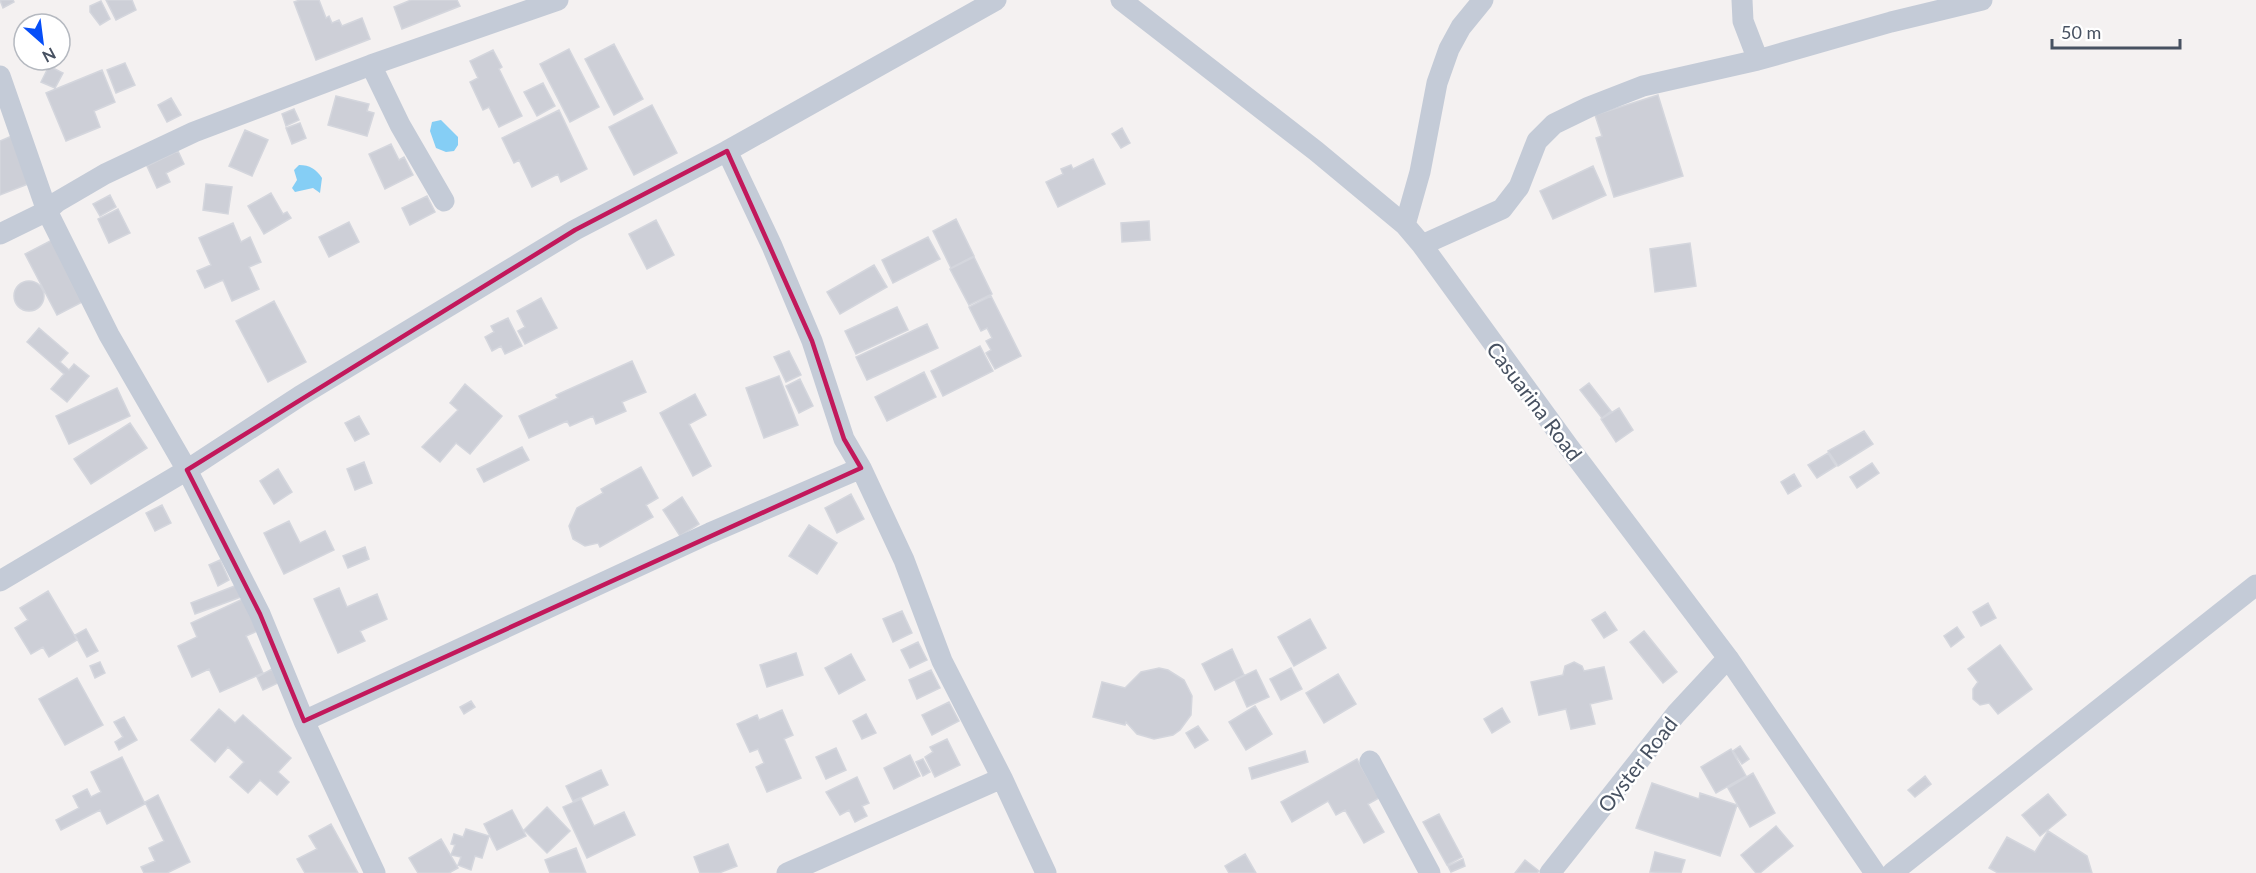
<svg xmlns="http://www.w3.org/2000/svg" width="2256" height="873" viewBox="0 0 2256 873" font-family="Lato,sans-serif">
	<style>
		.water { fill: #85cef5 }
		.building { fill: #cdcfd7; stroke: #d4d6dd; stroke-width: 1.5 }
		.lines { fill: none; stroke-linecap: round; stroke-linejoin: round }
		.minor { stroke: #c4cbd7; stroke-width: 21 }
		.marked { fill: none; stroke: #c2185b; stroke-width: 4.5; stroke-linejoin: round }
		.labels { text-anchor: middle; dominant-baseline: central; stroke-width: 5; stroke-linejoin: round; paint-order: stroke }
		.street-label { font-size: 21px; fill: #475161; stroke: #fff }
	</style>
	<rect width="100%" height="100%" fill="#f4f1f1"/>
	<!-- water -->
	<path class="water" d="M441 120 458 137V145L454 151 446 152 436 148 430 131 432 122Z
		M299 165C310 165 316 169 322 178L320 193 313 188 295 192 292 188 297 180 294 170Z"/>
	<!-- building -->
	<path class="building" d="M0 0H13L14 2 3 8Z
		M106 0H132L136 10 116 20Z
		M300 0H319L326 18 329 16 332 23 339 20 342 26 362 18 370 39 316 60 294 2Z
		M411 0H457L460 6 402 29 394 7Z
		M101 1 110 19 100 25 90 12V6Z
		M614 44 643 99 614 115 585 59Z
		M569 49 599 107 570 122 540 64Z
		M493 50 502 67 499 69 522 116 499 127 489 107 483 110 470 82 478 78 470 61Z
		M125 63 135 85 116 93 107 70Z
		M49 66 63 73 55 88 41 82Z
		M102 70 115 102 94 111 100 127 66 141 46 93Z
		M543 83 555 106 537 116 524 92Z
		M1658 95 1683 176 1614 197 1596 138 1602 136 1595 115Z
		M336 96 369 104 367 111 374 113 367 136 328 125Z
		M171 98 181 115 167 122 158 105Z
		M652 105 677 153 634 175 609 127Z
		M294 109 299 120 286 126 282 114Z
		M559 110 587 169 561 182 558 174 532 187 519 160 514 163 502 138Z
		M300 123 306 138 292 144 286 128Z
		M1122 128 1130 143 1121 148 1112 134Z
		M245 130 268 140 252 176 229 166Z
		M14 135 33 182 0 195V141Z
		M391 144 399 160 404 157 413 175 385 189 369 154Z
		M178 151 184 164 166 173 170 182 157 188 147 166Z
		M1093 159 1105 184 1058 207 1046 182 1063 174 1061 169 1071 165 1073 169Z
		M1593 166 1606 195 1553 219 1540 191Z
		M206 184 232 187 228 214 203 210Z
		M271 193 283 214 287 212 291 218 264 234 248 206Z
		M110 195 116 207 100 216 93 204Z
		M427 196 435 212 410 225 402 208Z
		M118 209 130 233 109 243 98 219Z
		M956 219 974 256 951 268 933 231Z
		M656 220 674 255 647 269 629 234Z
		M1149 221 1150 240 1122 242 1121 223Z
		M349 222 359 242 329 257 319 237Z
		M233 223 241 242 250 237 261 262 249 267 259 289 232 301 223 280 205 288 197 271 211 265 199 238Z
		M928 237 940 259 893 283 882 260Z
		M54 239 90 298 57 315 25 254Z
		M1690 243 1696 286 1655 292 1650 249Z
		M974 257 992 294 969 305 950 269Z
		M874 265 887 287 840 314 827 292Z
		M14 296a15 15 0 1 1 30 0a15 15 0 1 1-30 0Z
		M991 296 1021 356 995 369 986 353 991 350 986 341 992 338 987 328 981 331 969 307Z
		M541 298 557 328 525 344 518 331 525 327 517 311Z
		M274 301 306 362 268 382 236 321Z
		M897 307 908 330 856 354 845 331Z
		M508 318 522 346 505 354 501 346 492 351 485 337 494 332 491 326Z
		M927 324 938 348 867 380 856 357Z
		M39 328 68 353 60 362 69 370 74 364 89 376 67 402 51 389 64 374 27 342Z
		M980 346 993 371 943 396 931 371Z
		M789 351 801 375 786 382 774 357Z
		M632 361 646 392 622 402 626 411 596 424 593 416 570 426 567 421 529 438 519 416 558 398 556 395Z
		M924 372 936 397 887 421 875 397Z
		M779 376 798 425 764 438 746 388Z
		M800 379 813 406 799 413 786 386Z
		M1589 383 1611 411 1602 418 1580 390Z
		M465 384 502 416 470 454 456 443 440 462 422 447 458 410 450 403Z
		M117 388 130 416 69 444 56 416Z
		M695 394 706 415 689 424 711 466 693 476 660 413Z
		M1619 408 1633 430 1616 442 1601 419Z
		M359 416 369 434 355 441 345 423Z
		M130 423 147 448 91 484 74 459Z
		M1864 431 1873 444 1838 466 1828 451Z
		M522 447 529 460 484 482 477 469Z
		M1828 453 1836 466 1817 478 1808 465Z
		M364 462 372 483 355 490 347 469Z
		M1872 463 1879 473 1857 488 1850 477Z
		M641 467 658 498 646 505 653 517 600 547 598 543 585 546 573 539 569 526 577 508 603 493 601 489Z
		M278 469 292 492 274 504 260 481Z
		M1794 474 1801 486 1788 494 1781 482Z
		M851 494 864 519 837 533 825 508Z
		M682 497 699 524 680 536 663 510Z
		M162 505 171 523 155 531 146 513Z
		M289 521 300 543 325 531 334 550 284 574 264 533Z
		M809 525 837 543 817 574 789 556Z
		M365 547 369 559 348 568 343 556Z
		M220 560 229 580 218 586 209 565Z
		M237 585 241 597 195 614 191 603Z
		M339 588 347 607 377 594 387 619 360 631 365 641 338 653 314 599Z
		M48 591 77 640 49 657 43 647 31 654 15 628 28 620 20 608Z
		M247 597 262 629 246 636 263 673 220 692 209 669 192 677 178 646 197 637 191 623Z
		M1988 603 1996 618 1981 626 1973 612Z
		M902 611 912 633 893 642 883 619Z
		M1605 612 1617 630 1604 638 1592 620Z
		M1310 619 1326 648 1294 666 1278 637Z
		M1957 627 1964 637 1951 647 1944 636Z
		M86 629 98 651 87 657 75 635Z
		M1644 631 1677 672 1663 683 1630 642Z
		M918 642 927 660 910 668 901 650Z
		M2000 645 2032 689 1998 714 1989 703 1980 705 1973 699V689L1978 682 1968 669Z
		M1232 649 1244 675 1215 690 1202 664Z
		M796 653 803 675 767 687 760 665Z
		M851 654 865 680 839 694 825 668Z
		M100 662 105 673 95 678 90 666Z
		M1574 662 1582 666 1584 671 1604 667 1612 699 1590 704 1595 724 1571 729 1566 709 1539 715 1531 682 1563 675 1565 666Z
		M1159 668 1168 670 1184 680 1192 696 1191 715 1180 730 1173 735 1154 739 1137 734 1126 722 1125 725 1093 717 1102 682 1125 688 1141 672Z
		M1291 668 1302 689 1281 700 1270 679Z
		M272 669 278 683 263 690 257 677Z
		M931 670 940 688 917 699 909 680Z
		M1256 670 1269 697 1247 707 1235 680Z
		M1338 674 1356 704 1324 723 1306 693Z
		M77 678 103 725 65 745 39 699Z
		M471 701 475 707 464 714 460 707Z
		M949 702 959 721 932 735 922 715Z
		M1255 706 1272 734 1246 750 1229 722Z
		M1502 708 1510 722 1492 733 1484 719Z
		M219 709 235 723 243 715 291 758 278 772 289 782 277 795 260 780 248 793 230 777 244 762 228 747 215 762 191 740Z
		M782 710 793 735 784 739 801 778 767 792 756 767 764 763 758 749 750 752 737 724 757 715 759 720Z
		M866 714 876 733 862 739 853 721Z
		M124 717 137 740 119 750 115 742 123 737 114 722Z
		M1198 726 1208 740 1195 748 1186 733Z
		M947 739 960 765 935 777 925 757 933 752 930 747Z
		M1740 746 1749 759 1742 764 1733 751Z
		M836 748 846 770 826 779 816 757Z
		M1731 749 1746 776 1716 793 1701 767Z
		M1305 751 1308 762 1252 779 1249 768Z
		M910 755 920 776 894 789 884 768Z
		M122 757 145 804 107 824 100 810 61 830 56 820 79 808 73 796 87 789 91 797 101 792 91 772Z
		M923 759 930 772 923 776 916 762Z
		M1357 759 1379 798 1368 804 1384 832 1364 843 1345 810 1336 815 1328 801 1292 822 1281 802Z
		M601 770 608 785 573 801 566 786Z
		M1753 773 1775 813 1750 827 1728 788Z
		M1925 776 1931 784 1915 797 1908 790Z
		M857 777 869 803 862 806 867 816 855 822 849 810 840 815 826 792Z
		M1652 783 1699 799 1700 793 1737 805 1720 856 1636 828Z
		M2048 794 2066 815 2040 836 2022 815Z
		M158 795 190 862 167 873H144L141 867 155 861 149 848 164 841 145 802Z
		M581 799 594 826 624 812 635 835 587 858 563 807Z
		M547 807 570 831 547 853 524 830Z
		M512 810 526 836 497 850 484 824Z
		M1439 814 1462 857 1447 865 1423 822Z
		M331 824 358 873H305L297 859 317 849 309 836Z
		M1776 826 1793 846 1760 873H1756L1741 855Z
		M466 829 489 836 482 858 475 856 471 870 458 865 461 857 451 855 455 845 451 844 454 834 463 837Z
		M2048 831 2087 856 2092 873H1998L1989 868 2007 837 2035 852Z
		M441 839 458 868 449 873H418L409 858Z
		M728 844 737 866 719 873H700L694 857Z
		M576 848 586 873H550L545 860Z
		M1655 852 1685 860 1681 873 1650 872Z
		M1245 854 1256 873H1229L1225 866Z
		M1463 859 1465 866 1451 872 1448 866Z
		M1525 860 1539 871 1537 873H1515Z"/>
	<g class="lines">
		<!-- minor -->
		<path class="minor" d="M1121 0 1316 151 1405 225 1422 245 1568 446 1728 658 1875 873
			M1742 0 1743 21 1758 60 1891 22 1982 0
			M371 65 400 125 444 201
			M0 76 47 211 109 335 187 470 300 396 575 230 727 151 772 246 812 341 844 439 861 468 904 560 942 661 1002 778 1046 873
			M727 151 996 0
			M1405 225 1420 172 1437 83 1449 49 1461 27 1483 0
			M0 234 47 211 57 202 105 174 194 132 371 65 558 0
			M1422 245 1502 209 1519 187 1537 141 1554 124 1589 107 1643 86 1758 60
			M0 581 187 470 260 614 304 721 375 873
			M304 721 710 533 861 468
			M1370 761 1430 873
			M787 873 1002 778
			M1550 873 1676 714 1728 658
			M1892 873 2256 585"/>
	</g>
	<!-- marked area -->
	<path class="marked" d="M727 151 812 341 844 439 861 468 304 721 260 614 187 470 575 230Z"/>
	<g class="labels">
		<!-- street labels -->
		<g class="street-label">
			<text transform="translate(1535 401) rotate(53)">Casuarina Road</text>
			<text transform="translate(1637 764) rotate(-52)">Oyster Road</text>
		</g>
	</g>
	<!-- north arrow -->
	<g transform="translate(42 42) rotate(152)"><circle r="28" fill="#ffffff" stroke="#b5b9c0" stroke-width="1.5"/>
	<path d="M0-4.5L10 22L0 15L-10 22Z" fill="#064ef8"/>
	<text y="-9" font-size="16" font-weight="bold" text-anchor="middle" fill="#475161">N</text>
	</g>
	<!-- scale -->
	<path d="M2052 39v9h128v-9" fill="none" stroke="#475161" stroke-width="3"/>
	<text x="2061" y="39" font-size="18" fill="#475161" stroke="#ffffff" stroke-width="4.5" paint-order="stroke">50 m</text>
</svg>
